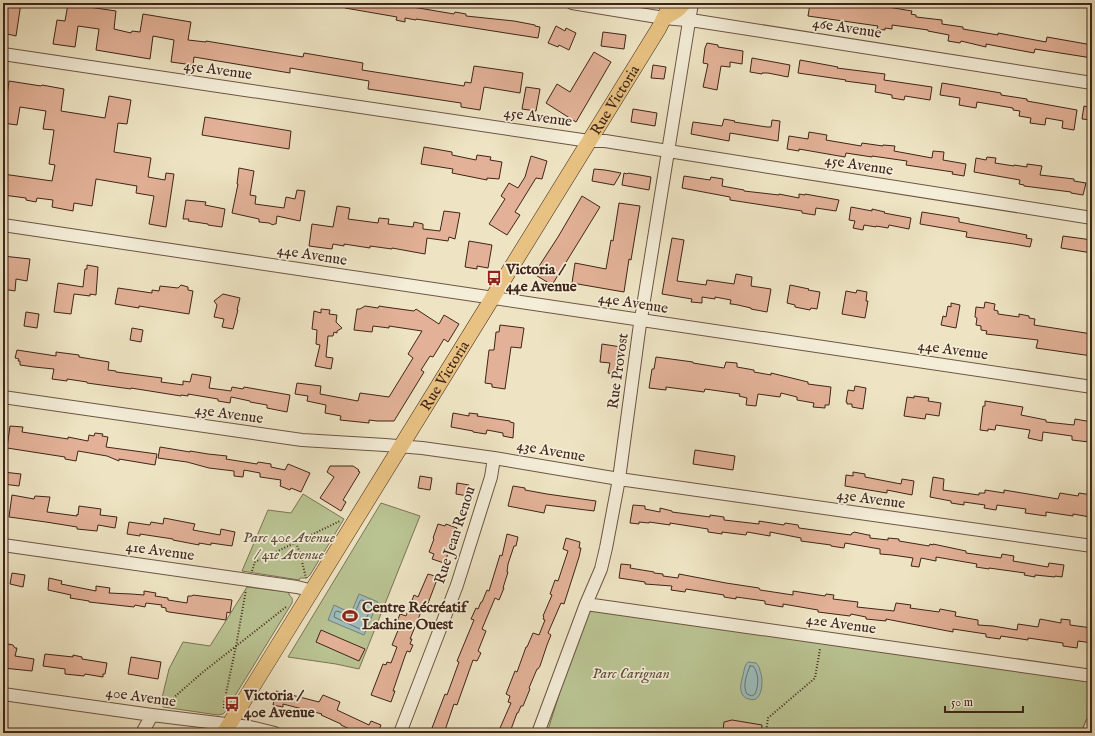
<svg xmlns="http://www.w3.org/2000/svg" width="1095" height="736" viewBox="0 0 1095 736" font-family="'IM FELL English',serif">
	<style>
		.green { fill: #bac493; stroke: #7d7456 }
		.water { fill: #9cbdbc; stroke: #77807b }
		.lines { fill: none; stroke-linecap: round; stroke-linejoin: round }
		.shore { stroke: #6e716a; stroke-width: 1 }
		.building { fill: #e2b197; stroke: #402519 }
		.minor-casing { stroke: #6c5544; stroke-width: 14 }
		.major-casing { stroke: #402519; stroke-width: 16 }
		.path { stroke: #402519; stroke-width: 2; stroke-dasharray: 1 2; stroke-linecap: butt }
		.minor { stroke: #f4edd8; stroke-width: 12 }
		.major { stroke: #e7c282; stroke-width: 15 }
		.labels { text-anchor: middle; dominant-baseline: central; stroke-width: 3.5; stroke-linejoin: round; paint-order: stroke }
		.street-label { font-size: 15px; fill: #402519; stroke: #f4edd8 }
		.poi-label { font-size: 15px; font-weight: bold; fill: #402519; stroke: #f4edd8; text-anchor: start }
		.park-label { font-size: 15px; font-style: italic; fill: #5e4d38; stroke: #f4edd8 }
	</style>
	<rect width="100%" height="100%" fill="#eee4c3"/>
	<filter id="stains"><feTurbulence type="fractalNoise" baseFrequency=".005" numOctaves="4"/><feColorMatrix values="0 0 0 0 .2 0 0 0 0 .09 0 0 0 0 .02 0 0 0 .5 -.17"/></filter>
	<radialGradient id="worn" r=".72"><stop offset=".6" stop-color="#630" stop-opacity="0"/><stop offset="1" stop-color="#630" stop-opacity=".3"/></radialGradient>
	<!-- green -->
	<path class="green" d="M303 494 344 519 310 575 307 578H300L299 580 242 571 268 510 291 513Z
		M381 503 420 516 359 669 336 664 288 657Z
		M247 587 289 592V595C292 597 293 599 292 603L225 712 223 714 218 715 163 707 161 702 169 669 183 642 210 646Z
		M587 606 1092 676V724L1089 733H547Z"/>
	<!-- water -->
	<path class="water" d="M359 594 378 602 364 635 328 620 334 605 351 613Z
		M748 662 756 663C758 665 760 668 760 671 763 677 763 693 757 698 755 700 752 700 749 699 739 697 740 686 742 679 744 673 744 665 748 662Z"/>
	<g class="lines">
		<!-- shore -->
		<path class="shore" d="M362 600 371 603 372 605 362 629H360L334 617 335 612 337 611C355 617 352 620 360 601Z
			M750 666H753C759 673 759 685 755 694L752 696 747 694C742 686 747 674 750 666Z"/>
	</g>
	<!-- building -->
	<path class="building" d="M3 3H21L16 36 3 33Z
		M345 3H389L454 14 455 12 466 14V16L514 21 535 25V26L540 27 538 38 416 19V20L405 18V22L396 20 397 17 345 8Z
		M840 3H864L912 11 911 14 916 15V17L942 20V24L963 27V29L998 35V33L1046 42 1047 37 1092 45V58L1035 49 1034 53 986 44V47L961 41 960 43 948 41 949 35 928 31V30L892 25V29L885 28V30L877 29 878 26 808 16 810 4 822 6V4L839 6Z
		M68 4 116 11 114 29 131 33 132 31 140 32 143 14 191 22 188 40 206 42V41L303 57 304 53 363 63 362 70 464 86 465 82 471 83 474 66 523 73 520 93 484 87 480 110 461 107V103L368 89 369 81 290 68V73L194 57 193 65 171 62 174 40 153 36 150 59 96 50 99 29 78 26 75 47 53 44 57 20 65 21Z
		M556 26 565 31 566 28 576 33 569 50 559 45 558 47 548 43Z
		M603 32 626 35 624 49 601 46Z
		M707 43 718 45V47L743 51 742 64 730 62V67L721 66 717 90 703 87 708 64 703 63 705 48Z
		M594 52 611 62 576 122 546 103 557 84 570 92Z
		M752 58 790 65 788 77 768 73H762V74L750 72Z
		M800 60 838 67 837 68 885 74 884 80 932 87 930 100 905 96 904 100 892 98V95L875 92 876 85 845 81 846 80 798 73Z
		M653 65 666 67 664 79 651 78Z
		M9 81 41 86 42 85 64 89 61 111 105 118 109 96 131 100 127 124 118 123 114 152 151 158 148 177 165 180 166 173 174 174 166 227 149 224 154 196 136 193 137 186 96 179 92 206 74 203 73 211 52 207 53 200 37 198 36 202 26 200V198L3 195V174L52 181 55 165 49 164 54 130 43 129 46 111 20 107 17 125 3 123V102L6 103Z
		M942 83 1001 93V95L1027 99V101L1077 110 1074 130 1062 128 1063 121 1046 118 1045 125 1030 123 1031 118 1019 116 1020 111 1013 110V108L977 102 976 108 959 105 960 98 940 95Z
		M526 87 540 89 536 111 522 109Z
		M1084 106 1092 108V120L1082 119Z
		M633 109 657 113 655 126 631 122Z
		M205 117 291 131 289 149 202 135Z
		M724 119 735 121 734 122 767 127H771L772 120 780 121 778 141 730 133 729 141 691 134 693 122 722 126Z
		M809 132 827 135 826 140 861 146 862 143 883 146V145L895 146 894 151 932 158 933 151 944 152 943 160 966 164 964 176 952 174 953 172 906 165 907 161 872 156V157L846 153 845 157 799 149V151L787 149 789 136 808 139Z
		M424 147 452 152V155L476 160 477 155 491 157 490 160 502 162 499 179 487 178V180L452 173 453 169 421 164Z
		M531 156 547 161 542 179 536 178 515 212 520 215 507 235 489 224 505 199 501 196 509 183 518 188 525 177Z
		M987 157 996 158 995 163 1014 166V165L1027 167V164L1042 166 1040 175 1074 179V181L1086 183 1083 195 1071 193V192L1024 186V185L1019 184 1020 180 974 172 976 158 986 160Z
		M239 168 254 171 250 195 256 196 255 204 284 208 286 197 295 199 297 190 305 191 300 221 277 216 276 224H274L273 225 269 223 259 222V219L232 213 238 184H237Z
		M594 169 605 170 621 173 614 185 592 181Z
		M624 173 627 174 628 173 651 177 649 190 622 185Z
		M684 176 710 180 711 177 723 179 722 186 744 190V191L779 195V194L799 198V194L805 195V194L839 200 836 211 816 208 815 215 802 213V211L730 200V197L682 188Z
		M582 196 600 207 552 285 534 274 558 237Z
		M186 200 206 202 205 205 225 209 222 227 208 225V224L188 221 189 219H183Z
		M619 203 640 206 631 260 629 259 624 292 572 283 575 263 606 269 611 240 613 241Z
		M337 206 350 208 348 219 378 223 379 218 389 219 388 224 413 227 414 222 423 224V229L440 231 444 211 460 213 455 239 449 237 448 241 427 238 425 254 392 248V249L370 246V248L344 244V246L333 244 332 249 309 246 312 224 333 227Z
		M851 207 872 211V209L885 212 884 213 911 218 909 229 889 225 888 228 876 226V227L864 225 863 230 853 228 855 221 849 220Z
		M922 212 959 218V222L1027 235 1026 238 1032 239 1030 247 1014 244 966 237 967 232 920 224Z
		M1063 236 1092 240V253L1061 248Z
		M672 238 684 240 677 281 706 285 707 280 734 284 736 274 752 277 751 286 771 289 767 312 751 309V308L738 305 732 304H730L731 300 715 297V299L702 297V303L691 302 692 299 662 294Z
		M469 241 492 245 488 268 477 266V269L465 267Z
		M3 256 30 259 27 281 16 279 15 291 3 289Z
		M87 265 98 267 96 295 90 294V296L74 294 71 314 54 312 58 283 83 287 85 269H87Z
		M181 285 188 287V290L193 291 189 314 139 306V308L115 304 118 288 152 293V290L159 291 160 286 178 288Z
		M790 285 809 289 808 290 820 292 817 309 811 308 810 310 795 307V305L787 303Z
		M857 290 867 292 866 301H868L865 318 842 314 846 291 856 293Z
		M223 294 240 298 237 310H238L233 329 222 327 224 319 214 317 217 305 214 301Z
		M985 302 995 304 994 310 998 311V314L1019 317V314L1029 316V318L1035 319 1034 325 1092 334V356L1036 348 1038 340 986 334 987 331 981 330V326L976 325 977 318 975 317 976 307 984 308Z
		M951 303 960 305 956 328 941 325 943 316 946 317 948 306 951 307Z
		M365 306 378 308 379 306 385 307 414 311 416 309 439 324 444 315 459 324 448 342 444 339 433 357 430 356 421 370 424 372 394 421H377L369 420V423L340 420 341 416 325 413 326 405 307 401 308 396 295 394 297 383 321 386 320 394 358 401 360 393 389 397 413 358 408 354 422 331 389 326V328L373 326 372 332 354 330 357 309H360Z
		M321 309 330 310 329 314 337 315 336 322 342 328 337 331V333L334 332 333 336H328L326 357 333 358 331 369 315 366 320 345 316 344 317 330 312 329 314 311 321 313Z
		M26 312 39 314 37 328 24 326Z
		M500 325 524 328 521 348 511 347 505 389 492 387V384L485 383 489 350H494L496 332H499Z
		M132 328 143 330 141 342 130 340Z
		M602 344 621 347 618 374 608 373 610 363 600 362Z
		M17 350 56 356V352L79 355V357L109 362 108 370 116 371V372L162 378 161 382 183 385V381L190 382 192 374 211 377 209 388 231 391 232 387 243 389 244 387 290 395 287 412 267 408V405L250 402V401L231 397 230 403 218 401V399L188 394V396L181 395V396L131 388V389L87 383V382L67 379V381L52 379 54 369 34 367 20 365V361H18L19 359 15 358Z
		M656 357 693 362V363L724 368 726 362 737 363V367L754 370V372L771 375V373L808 382V384L831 387 829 405H825V408L813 407 814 403 797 400V397L781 393 780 397 758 394 756 406 746 405 747 398 739 396 740 394 705 389 704 392 666 387V390L649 388 652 369H654Z
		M855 386 866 388 863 409 852 407V404H847V402H846L848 390 854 391Z
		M914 396 929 398 928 401 941 403 939 416 926 414 925 419 904 416 907 397 914 398Z
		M985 401 1023 407 1021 415 1046 420V422L1074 425 1075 419 1092 422 1089 442 1072 440V436L1043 432 1042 441 1028 438 1030 430 996 425 995 430 988 429V431L980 430 983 406H985Z
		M453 413 469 416V413L478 414 477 416 510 421V422L514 423 513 438 503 436V433L487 430 486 434 473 432V431L451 427Z
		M10 426 23 427 22 432 68 439V437L88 441 89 435 94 436 95 433 103 434 102 436 108 437 106 447 157 454 155 465 119 459V461L107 456 78 451 76 461 65 459V457L7 448Z
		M160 447 190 452V451L208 454 227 456 226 459 257 464 258 462 271 464V467L285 470 288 464 310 473 301 492 291 488 290 490 280 486 281 483H280L281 480 260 477V473L244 470 243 477 234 476V471L209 468 187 462 158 458Z
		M695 450 735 456 733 470 693 464Z
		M330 466H353L359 470 358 471 360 472 343 500 346 502 341 511 320 498 334 477 327 472Z
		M3 472 21 474 19 486 3 484Z
		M853 472 865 474V477L901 484 902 479 914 481 912 495 887 490V493L845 486 846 475 853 476Z
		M420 476 432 478 430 490 418 488Z
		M933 477 944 479 943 490 979 495V493H985V490L1004 493V490L1058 499 1060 493 1078 496 1079 493 1092 495V512H1091L1090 517 1073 514V516L1046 512V516L1025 513 1026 509 997 505 996 510 984 508 985 505 964 502V505L951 503V501L930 497Z
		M457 483 469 485 468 496 456 494Z
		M513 486 525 488V490L547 494 596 501 594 511 546 505 544 513 508 506Z
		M12 495 34 499 35 496 50 497 47 512 77 516V514L78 515 79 506 101 509 100 515 117 517 115 528 98 525 97 531 77 529V527L46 522 9 517Z
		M633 505 645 506V509L660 512V508L672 511V512L710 517V515L724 517V520L759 524V521L784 525 785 523 798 525 799 528 851 535 852 533H853L854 532 868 535H870V538L888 540V538L899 539V541L929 546 930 544 933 545V544L966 551V553L1001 558 1002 554 1014 556 1013 561 1048 567 1049 563 1064 565 1062 577 1055 576V577L1035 575V577L1024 575 1025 573 989 568V569L976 567 977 564 936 557V561L921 558 919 567 911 566 913 558 892 555 880 554V549L845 543 844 548 831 546V545L801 541V538L770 532V536L747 532 746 535 722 532V534L708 532V529L670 523V525L649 522V523L639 522V524L630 523Z
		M164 518 195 524 193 530 220 535 221 529 235 532 232 546 211 543V545L199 543V545L173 540V539L140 534V536L127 534 129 522 150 525 151 522 163 524Z
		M438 524 445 526 446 524 457 528 452 545 444 563 432 559 434 554 429 552 434 539 433 538Z
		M507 534 518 537 516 546H514L508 564 507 572H508L503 588H504L499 600 495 598 482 629 486 631 478 651 481 653 477 661 473 660 457 705 454 704 444 733H433L435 729 432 728 445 694 447 695 459 662 457 661 474 620 471 619 476 608 478 609 481 602H482L487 590 489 591 500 555 502 556Z
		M566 538 580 542 579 548H581L579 557 564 604 561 603 548 633 551 635 547 645 540 666 538 669H537L529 688 530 689 523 706H521L518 713H517L510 732 500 728 511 703 508 702 510 696 506 694 515 671 517 672 526 647H527L533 633 539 635 545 620 543 619 544 617 543 616 552 595 550 594 555 580 558 581 568 551 563 549Z
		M621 564 631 565 630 568 654 572V573L663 574V576L678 578 679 574 726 583 759 588 760 590 793 595V591L825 596 826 594 834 595 833 599 858 602 857 607 894 611 896 603 911 605 910 608 939 612 940 609 956 612 955 616 978 620V625L993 626 1017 630 1018 624 1038 627 1040 619 1061 623V619L1070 620V625L1092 628V643L1078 641 1077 648 1063 646V643L1028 638V640L1001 636 1000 639 986 637V634L953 629V632L886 619V621L866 619V617L851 614 850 616 818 612V610L783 604V607L765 604V601L736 597V599L724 597V595L686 589 685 592 671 590 672 586 645 584V582L619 578Z
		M12 573 25 575 23 587 10 584Z
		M428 574 438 577 427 606 425 605 422 612H421L410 639H412L410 644 413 645 410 652 407 651 405 656 393 691H395L391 702 371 695 383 664 386 665 387 662 391 663 397 647 392 645 399 628 395 627 400 614 406 616 414 595 418 597Z
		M49 578 62 581 61 584 96 591V586L110 588 109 593 131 594 144 595V591L156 593 155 596 168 598V600L187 603 188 596H192L193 595 232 600 230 613 227 612 226 620 169 612 166 611V608L161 607 162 605 146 603 145 607 135 605 134 607 89 602V601L70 598 71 595 48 590Z
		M321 630 365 649 359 661 316 642Z
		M8 644 13 645 15 648H17L15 656 34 659 32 671 3 668V649Z
		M45 654 73 657V655L82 657V659L107 663 105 674H103V677L85 674 84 676 65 674V669L43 666Z
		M131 657 161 662 158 679 128 674Z
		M276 691 319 702 323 695 340 702 337 710 369 725 371 721 381 725 379 730 386 733H358L341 725V724L321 715 322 714 283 704V707L273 705Z
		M732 720 762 725 761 733H726L723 731 724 722Z"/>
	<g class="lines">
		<defs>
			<path id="minor" d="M572 3 664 18 697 21 1092 83
				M3 54 589 141H605L1092 218
				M3 225 1092 387
				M3 397 302 440 385 445 422 448 494 458 619 479 1092 546
				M3 545 297 587 305 589 310 593
				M586 604 1092 676
				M3 694 152 715 250 727 275 733
				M142 733 152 715
				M400 733 457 585 491 477 494 458
				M538 733 586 604 601 569 606 548 619 479 639 331 692 3
				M1088 733 1092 723"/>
			<g id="major">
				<path d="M664 18 677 10 684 3"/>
				<path id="s1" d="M224 733 659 28 664 18 671 3"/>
			</g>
		</defs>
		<!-- minor casing -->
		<use href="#minor" class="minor-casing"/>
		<!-- major casing -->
		<use href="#major" class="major-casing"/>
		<!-- path -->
		<path class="path" d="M296 543 300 553 306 578
			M252 571 255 562 340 521
			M164 706 203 672 286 607
			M224 708V703L236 646 246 590
			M766 733 768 718 815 678 820 649"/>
		<!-- minor -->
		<use href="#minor" class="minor"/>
		<!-- major -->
		<use href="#major" class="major"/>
	</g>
	<!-- icons -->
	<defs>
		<symbol id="bus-bare" viewBox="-9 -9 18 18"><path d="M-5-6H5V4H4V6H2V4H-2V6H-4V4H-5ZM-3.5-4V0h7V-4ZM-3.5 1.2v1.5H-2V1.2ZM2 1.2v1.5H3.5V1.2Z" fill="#8f2418" stroke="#f4edd8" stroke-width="2.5" paint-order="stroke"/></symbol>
		<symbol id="stadium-bare" viewBox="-9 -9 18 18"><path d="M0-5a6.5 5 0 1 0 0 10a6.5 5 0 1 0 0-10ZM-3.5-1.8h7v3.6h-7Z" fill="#8f2418" stroke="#f4edd8" stroke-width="2.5" paint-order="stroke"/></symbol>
	</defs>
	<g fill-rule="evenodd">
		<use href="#bus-bare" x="483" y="267" width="22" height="22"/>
		<use href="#stadium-bare" x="339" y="605" width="22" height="22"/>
		<use href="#bus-bare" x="221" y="693" width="22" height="22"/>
	</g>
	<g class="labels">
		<!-- street labels -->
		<g class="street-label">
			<text transform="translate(847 28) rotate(9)">46e Avenue</text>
			<text transform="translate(218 70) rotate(8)">45e Avenue</text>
			<text stroke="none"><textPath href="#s1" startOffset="744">Rue Victoria</textPath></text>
			<text transform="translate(538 117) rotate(8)">45e Avenue</text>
			<text transform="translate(859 165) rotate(9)">45e Avenue</text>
			<text transform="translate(312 255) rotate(9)">44e Avenue</text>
			<text transform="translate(633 303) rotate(9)">44e Avenue</text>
			<text transform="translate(953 350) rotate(8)">44e Avenue</text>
			<text transform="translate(618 371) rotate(-82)">Rue Provost</text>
			<text stroke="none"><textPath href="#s1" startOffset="420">Rue Victoria</textPath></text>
			<text transform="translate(229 414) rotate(8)">43e Avenue</text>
			<text transform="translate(551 451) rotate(10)">43e Avenue</text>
			<text transform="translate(871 499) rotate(8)">43e Avenue</text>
			<text transform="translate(455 535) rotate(-72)">Rue Jean Renou</text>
			<text transform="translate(160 551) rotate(8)">41e Avenue</text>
			<text transform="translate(841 624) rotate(8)">42e Avenue</text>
			<text transform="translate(141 697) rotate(8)">40e Avenue</text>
		</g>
		<!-- poi labels -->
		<g class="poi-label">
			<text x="506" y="269">Victoria /<tspan x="506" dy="17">44e Avenue</tspan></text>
			<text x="362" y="607">Centre Récréatif<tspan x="362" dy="17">Lachine Ouest</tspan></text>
			<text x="244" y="695">Victoria /<tspan x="244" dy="17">40e Avenue</tspan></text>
		</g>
		<!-- park labels -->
		<g class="park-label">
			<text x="289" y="537">Parc 40e Avenue<tspan x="289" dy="17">/ 41e Avenue</tspan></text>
			<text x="631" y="673">Parc Carignan</text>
		</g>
	</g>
	<!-- margin -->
	<rect width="1095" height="736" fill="none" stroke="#eee4c3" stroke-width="16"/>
	<rect x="4" y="4" width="1087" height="728" fill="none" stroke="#402519" stroke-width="2"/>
	<rect x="8" y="8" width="1079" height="720" fill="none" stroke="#402519"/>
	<!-- scale -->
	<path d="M945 706v6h78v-6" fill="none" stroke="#402519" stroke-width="2"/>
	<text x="951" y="706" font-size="12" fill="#402519" stroke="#f4edd8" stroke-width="3" paint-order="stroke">50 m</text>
	<rect width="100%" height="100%" filter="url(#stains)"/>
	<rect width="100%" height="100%" fill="url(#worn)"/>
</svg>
